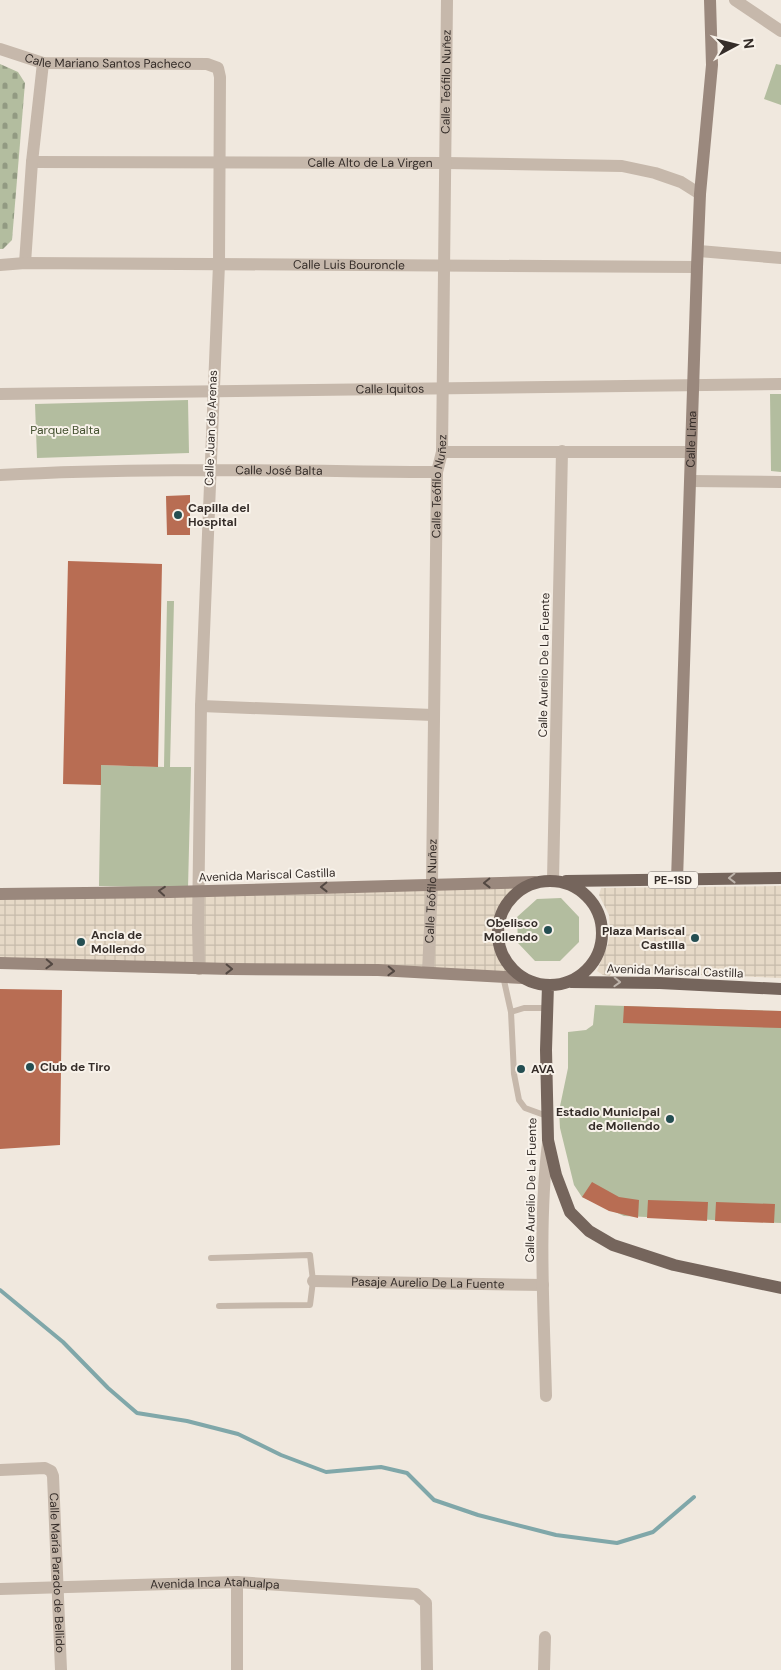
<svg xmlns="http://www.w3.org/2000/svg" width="781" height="1670" viewBox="0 0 781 1670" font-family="'DM Sans',sans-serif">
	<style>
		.cemetery { fill: url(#cemetery-stones) }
		.green { fill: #b3bd9f }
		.plaza { fill: url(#plaza-grid) }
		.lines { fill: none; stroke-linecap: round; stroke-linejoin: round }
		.stream { stroke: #80a7a9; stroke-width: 4 }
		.building { fill: #b86d53 }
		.lane { stroke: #c6b8ab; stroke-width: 6 }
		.street { stroke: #c6b8ab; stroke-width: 12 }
		.secondary { stroke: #9a887d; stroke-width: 12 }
		.primary { stroke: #75655c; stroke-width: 12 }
		.oneway { stroke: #bdb3aa }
		.oneway2 { stroke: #534842 }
		.poi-dot { fill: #244e52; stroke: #f8f2ea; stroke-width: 2 }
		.labels { text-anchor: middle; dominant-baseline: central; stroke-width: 4; stroke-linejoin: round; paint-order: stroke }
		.shield { fill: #f8f2ea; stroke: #706863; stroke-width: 1 }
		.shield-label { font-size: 11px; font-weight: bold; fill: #352d29 }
		.street-label { font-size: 12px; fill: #352d29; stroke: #f8f2ea }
		.park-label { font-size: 12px; fill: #445130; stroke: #f8f2ea }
		.poi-label { font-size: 12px; font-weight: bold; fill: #352d29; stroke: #f8f2ea; text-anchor: start }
	</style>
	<defs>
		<pattern id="cemetery-stones" width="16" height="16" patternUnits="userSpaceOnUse" patternTransform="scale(1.25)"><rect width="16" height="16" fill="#b3bd9f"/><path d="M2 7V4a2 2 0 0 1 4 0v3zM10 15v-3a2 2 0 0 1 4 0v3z" fill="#929a82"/></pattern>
		<pattern id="plaza-grid" width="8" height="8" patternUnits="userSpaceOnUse" patternTransform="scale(1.25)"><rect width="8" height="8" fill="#e6d9c7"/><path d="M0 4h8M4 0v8" fill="none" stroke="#c6bbab"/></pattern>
	</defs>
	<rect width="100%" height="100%" fill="#f0e8de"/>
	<!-- cemetery -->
	<path class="cemetery" d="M0 64 18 72 25 83 12 240 3 249H0Z"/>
	<!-- green -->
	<path class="green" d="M776 64 781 65V105L764 99Z
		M770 394H781V472L771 471Z
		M188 400 189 453 37 458 35 404Z
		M167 601H174L170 767H191L188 888 99 886 101 765 164 767Z
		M561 898 579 917V942L560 961H535L518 943 517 917 537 899Z
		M595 1005 781 1011V1223L624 1216 582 1197 574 1185 560 1128 559 1111 568 1068V1032L586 1030 593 1025Z"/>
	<!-- plaza -->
	<path class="plaza" d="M781 886V978L618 972 611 973 610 976 603 975 597 971 608 944 610 932 609 915 599 895 601 888Z
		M523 887 505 906 498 929 502 954 516 973 0 963V894Z"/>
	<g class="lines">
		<!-- stream -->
		<path class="stream" d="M0 1290 63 1342 108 1388 137 1413 187 1421 238 1434 281 1455 326 1472 381 1467 407 1473 434 1500 478 1515 556 1535 617 1543 653 1532 694 1497"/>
	</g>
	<!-- building -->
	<path class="building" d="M190 495V535H167L166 496Z
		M68 561 162 564 158 767 101 765V785L63 784Z
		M0 989 62 990 60 1145 0 1149Z
		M624 1006 781 1011V1028L623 1023Z
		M592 1182 619 1197 639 1200 638 1218 609 1211 582 1197Z
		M648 1200 708 1202 707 1221 647 1218Z
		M716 1202 775 1204 774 1223 715 1221Z"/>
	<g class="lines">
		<!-- lane -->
		<path class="lane" d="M503 976 511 1012 514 1074 519 1100 525 1108 547 1116
			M511 1012 524 1008H547
			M211 1258 310 1255 313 1281 310 1305 219 1306"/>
		<!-- street -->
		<g class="street">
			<path d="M735 0 781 31"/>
			<path id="s1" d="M0 49 43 63 207 64 218 68 220 77 219 264 201 706 198 926 199 969"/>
			<path id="s2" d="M32 162 446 163 622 166 655 173 681 182 700 194"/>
			<path d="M699 251 781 258"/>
			<path d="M25 263 32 162 43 63"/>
			<path id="s3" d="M0 265 25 263 697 267"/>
			<path id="s4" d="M0 394 781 384"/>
			<path d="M442 452H689"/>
			<path id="s5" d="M0 475C146 467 291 471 437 472"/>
			<path d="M691 481 781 482"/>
			<path d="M201 706 433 715"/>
			<path d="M553 880 562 451"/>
			<path id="s6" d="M428 972 432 884 437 472 442 452 447 0"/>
			<path id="s7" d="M313 1281 543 1285"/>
			<path d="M546 1396C544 1313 538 1225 548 1143"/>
			<path id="s8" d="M0 1470 45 1468 51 1471 53 1476 61 1670"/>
			<path id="s9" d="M0 1589 237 1582 416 1594 426 1603 427 1670"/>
			<path d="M237 1670V1582"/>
			<path d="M544 1670 545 1637"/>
		</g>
		<!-- secondary -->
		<g class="secondary">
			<path id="s10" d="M677 880 697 267 700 194 712 65 710 0"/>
			<path d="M0 894 170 892 535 882"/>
			<path d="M0 963 231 969 378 970 523 978"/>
		</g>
		<!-- primary -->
		<path class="primary" d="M498 933a52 52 0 1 1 104 0a52 52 0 1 1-104 0Z
			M566 881 781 878
			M571 982 660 983 781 989
			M548 985 546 1050 548 1140 556 1175 570 1212 589 1231 613 1245 674 1265 781 1288"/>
	</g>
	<!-- one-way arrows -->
	<defs><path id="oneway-chevron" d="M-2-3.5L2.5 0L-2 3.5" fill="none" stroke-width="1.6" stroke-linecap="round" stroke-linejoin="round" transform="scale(1.25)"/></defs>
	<g class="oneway">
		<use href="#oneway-chevron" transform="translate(732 878) rotate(179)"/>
		<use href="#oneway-chevron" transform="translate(617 982) rotate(2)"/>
	</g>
	<g class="oneway2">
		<use href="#oneway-chevron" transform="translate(487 883) rotate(179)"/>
		<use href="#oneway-chevron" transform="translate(324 887) rotate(179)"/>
		<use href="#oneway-chevron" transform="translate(162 891) rotate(-175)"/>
		<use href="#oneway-chevron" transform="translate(49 964) rotate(2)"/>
		<use href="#oneway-chevron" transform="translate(229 969) rotate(1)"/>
		<use href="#oneway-chevron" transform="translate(391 971) rotate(2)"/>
	</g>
	<!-- markers -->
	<g class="poi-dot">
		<circle cx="178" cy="515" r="5"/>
		<circle cx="548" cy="930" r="5"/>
		<circle cx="695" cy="938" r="5"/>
		<circle cx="81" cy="942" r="5"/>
		<circle cx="30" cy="1067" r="5"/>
		<circle cx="521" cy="1069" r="5"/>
		<circle cx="670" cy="1119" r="5"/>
	</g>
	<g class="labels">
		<!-- shield labels -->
		<rect class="shield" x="648" y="871.5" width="50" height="17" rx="4"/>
		<g class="shield-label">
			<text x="673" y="880">PE-1SD</text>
		</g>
		<!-- street labels -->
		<g class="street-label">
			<text stroke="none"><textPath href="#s1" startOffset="110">Calle Mariano Santos Pacheco</textPath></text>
			<text stroke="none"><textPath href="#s6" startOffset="891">Calle Teófilo Nuñez</textPath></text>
			<text stroke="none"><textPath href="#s2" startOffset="338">Calle Alto de La Virgen</textPath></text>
			<text stroke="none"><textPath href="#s3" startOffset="349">Calle Luis Bouroncle</textPath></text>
			<text stroke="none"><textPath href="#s4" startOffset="390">Calle Iquitos</textPath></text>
			<text transform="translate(211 428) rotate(-88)">Calle Juan de Arenas</text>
			<text stroke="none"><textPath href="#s10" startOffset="441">Calle Lima</textPath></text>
			<text stroke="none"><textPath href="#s5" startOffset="279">Calle José Balta</textPath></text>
			<text stroke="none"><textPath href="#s6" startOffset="486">Calle Teófilo Nuñez</textPath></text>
			<text transform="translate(544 665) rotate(-89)">Calle Aurelio De La Fuente</text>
			<text transform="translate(267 875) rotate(-2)">Avenida Mariscal Castilla</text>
			<text stroke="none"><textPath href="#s6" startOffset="81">Calle Teófilo Nuñez</textPath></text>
			<text transform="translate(675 971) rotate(2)">Avenida Mariscal Castilla</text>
			<text transform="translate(531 1190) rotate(-89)">Calle Aurelio De La Fuente</text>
			<text stroke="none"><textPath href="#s7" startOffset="115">Pasaje Aurelio De La Fuente</textPath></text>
			<text stroke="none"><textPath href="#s8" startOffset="154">Calle María Parado de Bellido</textPath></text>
			<text stroke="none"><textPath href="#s9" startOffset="215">Avenida Inca Atahualpa</textPath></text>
		</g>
		<!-- park labels -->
		<g class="park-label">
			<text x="65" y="430">Parque Balta</text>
		</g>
		<!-- poi labels -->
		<g class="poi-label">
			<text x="188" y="508">Capilla del<tspan x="188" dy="14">Hospital</tspan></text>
			<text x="538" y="923" text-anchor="end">Obelisco<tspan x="538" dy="14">Mollendo</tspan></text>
			<text x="685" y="931" text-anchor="end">Plaza Mariscal<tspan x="685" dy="14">Castilla</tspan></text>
			<text x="91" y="935">Ancla de<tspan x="91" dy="14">Mollendo</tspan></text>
			<text x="40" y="1067">Club de Tiro</text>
			<text x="531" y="1069">AVA</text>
			<text x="660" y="1112" text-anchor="end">Estadio Municipal<tspan x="660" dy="14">de Mollendo</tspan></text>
		</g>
	</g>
	<!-- north arrow -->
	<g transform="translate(736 45) rotate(83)" stroke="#f8f2ea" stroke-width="4" paint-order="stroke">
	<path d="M0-4L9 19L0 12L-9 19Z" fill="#352d29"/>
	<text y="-8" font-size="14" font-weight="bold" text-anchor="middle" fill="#352d29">N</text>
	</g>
</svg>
